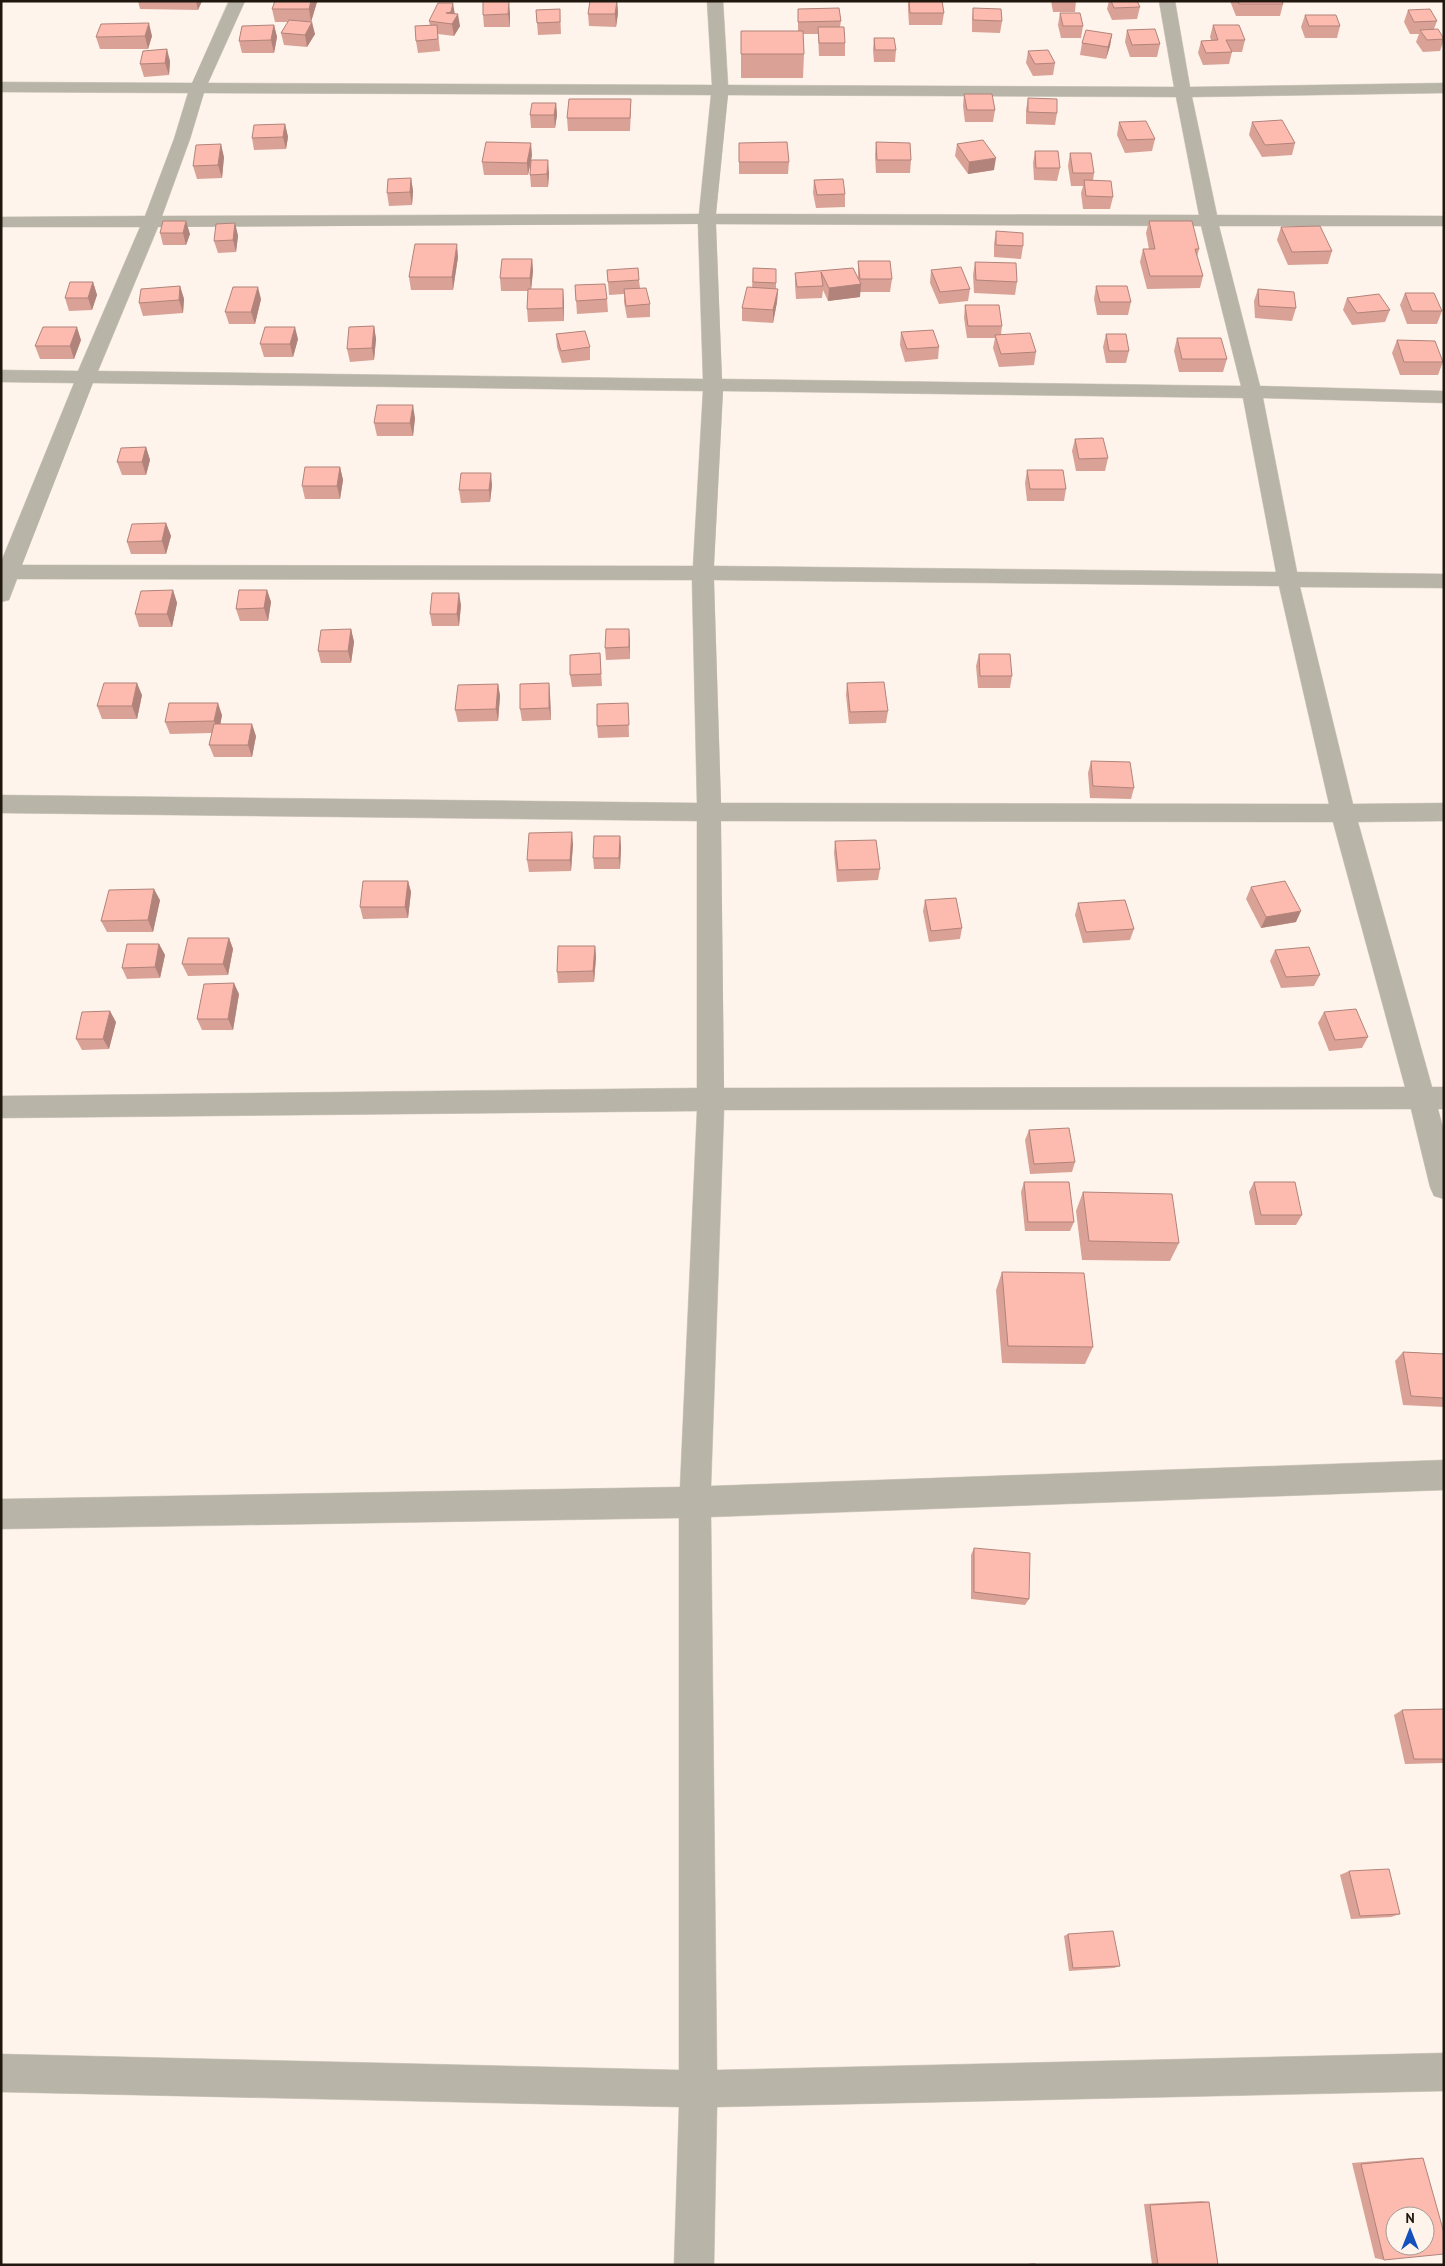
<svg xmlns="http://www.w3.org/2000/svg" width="1445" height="2266" viewBox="0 0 1445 2266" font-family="'PT Sans',sans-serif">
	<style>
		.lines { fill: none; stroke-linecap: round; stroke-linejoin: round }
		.street-casing { stroke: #dad0c8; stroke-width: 1 }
		.street { fill: #b8b5a8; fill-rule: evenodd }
		.wall { fill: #daa196 }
		.shaded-wall { fill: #b1837a }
		.building { fill: #fdbbaf; stroke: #b1837a; fill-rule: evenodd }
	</style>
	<rect width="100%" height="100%" fill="#fef4eb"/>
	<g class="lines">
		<defs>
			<path id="street" d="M229 1H245L208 83 712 85 707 1H723L728 85 1174 87 1159 1H1175L1190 87 1444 83V93L1192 97 1217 215 1444 216V226H1219L1260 386 1444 391V403L1263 398 1297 572 1444 574V588L1300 587 1353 804 1444 803V821L1358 822 1432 1087H1444V1109H1438L1444 1131V1199L1434 1196 1430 1187 1411 1109 724 1110 711 1486 1444 1460V1490L711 1517 717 2070 1444 2053V2091L717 2107 714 2265H674L679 2107 1 2092V2054L679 2070V1518L1 1529V1499L680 1487 697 1111 1 1118V1096L697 1088V821L1 813V795L697 803 692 580 17 579 9 600 1 602V562L74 383 1 382V370L78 371 140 227H1V217L145 216 174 139 188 93 1 92V82L192 83ZM204 93 711 95 699 214 162 216 190 139ZM728 95 1176 97 1199 215 716 214ZM698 224 703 379 98 371 158 227ZM716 224 1201 226 1241 386 722 379ZM93 383 703 391 693 566 22 565ZM723 391 1243 398 1276 572 714 566ZM714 580 1279 586 1329 804 721 803ZM721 821 1333 822 1405 1087 724 1088Z"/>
		</defs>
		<!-- street casing -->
		<use href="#street" class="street-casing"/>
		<!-- street -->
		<use href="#street" class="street"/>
	</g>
	<!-- wall -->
	<path class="wall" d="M138 1H202L198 10 140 9Z
		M617 1 618 13 616 27 589 26 588 14Z
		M908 1H942L944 13 942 25H909L908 9Z
		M1051 1H1076L1075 12H1053Z
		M1109 1H1137L1140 7 1137 19 1112 20 1107 9Z
		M1230 1H1282L1283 4 1280 16H1236Z
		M317 2 311 22H304L315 34 307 47 284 45 281 33 288 22H275L272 9Z
		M973 8 1002 21 1000 33 972 32V20Z
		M560 9 561 34 538 35 536 10Z
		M798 9 841 21 840 27 845 43V56H819L818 34H803L804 54 803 78H741V31H798Z
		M1408 10 1437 21 1434 29 1444 38V40L1440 51 1423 52 1416 42 1419 34H1410L1404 22Z
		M510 13V27H484L483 15Z
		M1060 13 1083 26 1081 38H1061L1058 25Z
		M454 14 460 26 454 36 438 34 440 51 418 53 416 41 430 26 429 21Z
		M1305 15 1340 26 1337 38H1305L1301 27Z
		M274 25 277 37 274 53H242L239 41Z
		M1213 25 1245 40 1242 52H1232L1229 64 1203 65 1198 53 1201 41 1211 40 1210 37Z
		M1127 30 1160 44 1157 57H1130L1125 42Z
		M1112 34 1110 46 1106 59 1080 55 1082 43Z
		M152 36 148 49H100L96 37Z
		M874 38 896 50 895 62H874L873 50Z
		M1028 51 1055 63 1053 75 1033 76 1026 63Z
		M170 61 169 75 144 77 140 64Z
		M964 94 995 110 993 122H965L963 106Z
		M1028 98 1057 113 1055 125 1026 124V110Z
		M631 99V111L630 131H568L567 118Z
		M556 103 557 115 555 128H531L530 115Z
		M1119 122 1155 139 1152 151 1125 153 1117 135Z
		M1252 122 1295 143 1292 155 1262 157 1249 135Z
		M285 124 288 137 286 149 254 150 252 138Z
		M876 142 911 160 910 173H876L875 155Z
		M739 143 789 162 788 174H739Z
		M957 144 994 170 968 174 955 156Z
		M1035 151 1060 168 1057 181 1034 180 1033 163Z
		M1070 153 1094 173 1093 181 1113 197 1110 209H1083L1081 193 1083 186H1071L1068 166Z
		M532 155 531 160 549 173 548 187H531L530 175 531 161 528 175H484L482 162Z
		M224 157 222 178 197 179 193 166Z
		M411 178 413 191 412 205 389 206 387 193Z
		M814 180 845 194V207L816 208 813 193Z
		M163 221 190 234 186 245H163L160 233Z
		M1149 221 1199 249 1197 257 1203 276 1200 288 1147 289 1140 262 1143 249H1149L1146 233Z
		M235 223 238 236 236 252 218 253 214 241Z
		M1281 227 1332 251 1328 264 1288 265 1277 240Z
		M996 231 1023 246 1021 259 994 257V244Z
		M458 257 453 290H411L409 277Z
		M532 259 533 271 531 289 564 301V321L528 322 527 309 528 291H501L500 278Z
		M858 261 892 279 890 292H860V297L828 301 823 290 822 298 796 299 795 285V273L853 268 858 278Z
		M975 262 1017 282 1015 295 974 293 973 275Z
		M753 268 776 269V289H778L777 302 773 323 742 321V308L752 288Z
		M607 270 639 280 640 288 650 304V317L627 318 624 302V294L609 295Z
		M931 270 970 289 968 301 939 304 930 283Z
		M93 282 97 295 92 310 69 311 65 298Z
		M575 285 607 299 608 312 577 314Z
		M180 286 184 299 183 313 143 316 139 303Z
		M1096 286 1131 302 1128 315H1097L1094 299Z
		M1258 289 1296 308 1292 321 1255 318 1254 301Z
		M1405 293 1442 311 1437 324H1407L1400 305Z
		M1347 298 1390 310 1385 322 1352 325 1343 310Z
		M261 299 255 324H229L225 312Z
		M965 305 1002 326 1001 335 1036 352 1034 365 999 367 993 348 995 338H967L964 318Z
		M374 326 376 339 374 360 350 362 347 349Z
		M901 332 939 347 938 359 905 362 900 345Z
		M556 334 590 347V360L562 363 557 347Z
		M1106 334 1129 351 1126 363H1106L1103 347Z
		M1177 338 1227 359 1223 372H1179L1174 351Z
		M298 339 293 357H264L260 344Z
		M81 340 74 359H40L35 346Z
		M1397 340 1443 362 1438 375H1400L1392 353Z
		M415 418 413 436H377L374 423Z
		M1075 439 1108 458 1105 471H1076L1072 451Z
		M146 447 150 460 146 475H122L117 462Z
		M340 467 343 480 340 499H305L302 486Z
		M1027 470 1066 489 1064 501H1027L1025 483Z
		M492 485 490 502 461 503 459 490Z
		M166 523 171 536 166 554H131L127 542Z
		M173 590 177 603 172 627H139L135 614Z
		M267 590 271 602 268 621H240L236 609Z
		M461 605 459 626H432L430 614Z
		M351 629 354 642 351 663H321L318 651Z
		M629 629 630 659 606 660 605 648Z
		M600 653 602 686 572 687 570 675Z
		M979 654 1012 676 1010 688H978L976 666Z
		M549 683 550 695 551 720 522 721 520 709Z
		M847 683 888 711 886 723 849 724 846 695Z
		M498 684 500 696 498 721 458 722 455 710Z
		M142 695 137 719H102L97 706Z
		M628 703 629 737 598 738 597 726Z
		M222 715 220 724 256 736 252 757H214L209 745 212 733 170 734 165 722Z
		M1091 761 1134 788 1131 799 1090 798 1088 773Z
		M620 836 621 848 620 869H594L593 858Z
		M835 841 880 869 878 880 837 882 834 853Z
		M573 844 571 871 529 872 527 860Z
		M408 881 411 892 408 918 363 919 360 907Z
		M1251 887 1296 922 1261 928 1246 899Z
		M160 900 153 932H107L101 921Z
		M925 900 962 928 960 939 929 942 923 911Z
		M1078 903 1134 929 1130 940 1083 943 1075 915Z
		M229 938 233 949 228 975 188 976 182 964Z
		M159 944 165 955 160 978 127 979 122 968Z
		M595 946 596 957 594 982 558 983 557 972Z
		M1275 950 1320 975 1314 986 1281 988 1270 961Z
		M239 994 233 1030H202L197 1019Z
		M1324 1012 1368 1037 1362 1048 1329 1051 1318 1023Z
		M116 1022 109 1049 82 1050 76 1039Z
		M1029 1130 1075 1162 1072 1172 1030 1174 1025 1140Z
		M1024 1182 1074 1222 1070 1231H1025L1021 1192Z
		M1254 1182 1302 1215 1296 1225H1255L1249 1192Z
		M1083 1192 1179 1243 1170 1261 1082 1260 1076 1211Z
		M1002 1272 1093 1347 1085 1364 1002 1363 996 1290Z
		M1403 1352 1444 1354V1407L1403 1405 1395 1361Z
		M974 1548 1029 1599 1025 1605 971 1599V1555Z
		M1444 1709V1763L1405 1764 1394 1715 1402 1710Z
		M1349 1871 1400 1914 1391 1917 1351 1919 1340 1875Z
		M1068 1934 1120 1966 1114 1968 1069 1971 1064 1936Z
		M1413 2158H1423L1384 2260 1375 2258 1352 2163Z
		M1202 2201 1209 2202 1218 2265H1152L1144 2204Z
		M1034 2263 1039 2265H1020Z"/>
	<!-- shaded-wall -->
	<path class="shaded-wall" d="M196 1H202L198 10Z
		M311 1H316L317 2 311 22 309 9Z
		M509 1 510 13V27L508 14Z
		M617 1 618 13 616 27 615 14Z
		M453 3 455 15 458 14 460 26 454 36 452 24 446 13Z
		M312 22 315 34 307 47 305 35Z
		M149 23 152 36 148 49 145 36Z
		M274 25 277 37 274 53 271 40Z
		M1112 34 1110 46 1106 59 1108 47Z
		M167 49 170 61 169 75 165 63Z
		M556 103 557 115 555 128 554 115Z
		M285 124 288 137 286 149 283 137Z
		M531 143 532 155 528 175 527 163Z
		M221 144 224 157 222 178 218 165Z
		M996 158 994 170 968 174 969 162Z
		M548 160 549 173 548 187 547 174Z
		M411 178 413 191 412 205 410 192Z
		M186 221 190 234 186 245 183 233Z
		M235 223 238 236 236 252 233 240Z
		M457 244 458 257 453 290 452 277Z
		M532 259 533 271 531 291 530 278Z
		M93 282 97 295 92 310 88 298Z
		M861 284 860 297 828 301 829 288Z
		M180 286 184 299 183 313 179 300Z
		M258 287 261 299 255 324 251 312Z
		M563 289 564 301V321L563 308Z
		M778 289 777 302 773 323V310Z
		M374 326 376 339 374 360 372 348Z
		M77 327 81 340 74 359 70 346Z
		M295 327 298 339 293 357 290 344Z
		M413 405 415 418 413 436 410 423Z
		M146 447 150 460 146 475 142 462Z
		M340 467 343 480 340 499 337 486Z
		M491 473 492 485 490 502 489 490Z
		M166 523 171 536 166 554 162 541Z
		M173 590 177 603 172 627 167 614Z
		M267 590 271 602 268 621 264 608Z
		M459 593 461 605 459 626 457 614Z
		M351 629 354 642 351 663 348 651Z
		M629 629 630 641V659L629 647Z
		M137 683 142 695 137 719 132 706Z
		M549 683 550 695 551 720 549 708Z
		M498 684 500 696 498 721 496 709Z
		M218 703 222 715 219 733 214 721Z
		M252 724 256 736 252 757 248 745Z
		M572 832 573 844 571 871 570 860Z
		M620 836 621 848 620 869 619 858Z
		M408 881 411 892 408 918 405 907Z
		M154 889 160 900 153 932 148 920Z
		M1301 911 1296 922 1261 928 1266 917Z
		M229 938 233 949 228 975 223 964Z
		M159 944 165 955 160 978 155 967Z
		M595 946 596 957 594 982 593 971Z
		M234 983 239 994 233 1030 228 1019Z
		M110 1011 116 1022 109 1049 103 1039Z"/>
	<!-- building -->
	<path class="building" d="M275 1H311L309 9H272Z
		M483 1H509L508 14 483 15Z
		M590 1H617L615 14H588Z
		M909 1H942L944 13H910Z
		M1111 1H1137L1140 7 1114 8Z
		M1238 1H1282L1283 4H1239Z
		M438 3H453L451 12 446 13 458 14 452 24 429 21Z
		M839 8 841 21 798 22V9Z
		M973 8 1001 9 1002 21 973 20Z
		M560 9V22L537 23 536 10Z
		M1430 9 1437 21 1414 22 1408 10Z
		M1060 13H1080L1083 26H1063Z
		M1305 15H1336L1340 26H1309Z
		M289 20 312 22 305 35 281 33Z
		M149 23 145 36 96 37 101 24Z
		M274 25 271 40 239 41 242 26Z
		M437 25 438 39 416 41 415 26Z
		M1213 25H1239L1245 40H1226L1232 52 1206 53 1201 41 1218 40Z
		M818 27H844L845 43H819Z
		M1155 29 1160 44 1132 45 1127 30Z
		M1438 29 1444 39 1427 40 1420 30Z
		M1086 30 1112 34 1108 47 1082 43Z
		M741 31H803L804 54H741Z
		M874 38H894L896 50H875Z
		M167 49 165 63 140 64 143 51Z
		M1048 50 1055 63 1035 64 1028 51Z
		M964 94H992L995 110H967Z
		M1028 98 1057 99V113L1028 112Z
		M569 99H631L630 118H567Z
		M532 103H556L554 115H530Z
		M1282 120 1295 143 1265 145 1252 122Z
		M1146 121 1155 139 1127 140 1119 122Z
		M285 124 283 137 252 138 254 125Z
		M983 140 996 158 969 162 957 144Z
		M486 142 531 143 527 163 482 162Z
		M787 142 789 162H739V143Z
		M876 142 910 143 911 160H877Z
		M221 144 218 165 193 166 196 145Z
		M1035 151H1058L1060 168H1036Z
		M1070 153H1091L1094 173H1073Z
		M531 160H548L547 174 530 175Z
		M411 178 410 192 387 193 388 179Z
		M843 179 845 194 817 195 814 180Z
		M1084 180 1111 181 1113 197 1086 196Z
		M163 221H186L183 233H160Z
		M1149 221H1192L1199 249H1195L1203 276H1150L1143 249H1155Z
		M235 223 233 240 214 241 216 224Z
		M1320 226 1332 251 1292 252 1281 227Z
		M996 231 1023 233V246L996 245Z
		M415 244H457L452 277H409Z
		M502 259H532L530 278H500Z
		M858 261H890L892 279H860Z
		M975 262 1016 263 1017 282 976 280Z
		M961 267 970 289 940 292 931 270Z
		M638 268 639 280 608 282 607 270Z
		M753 268 776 269V283L753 282Z
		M853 268 861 284 829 288 821 272 823 286 797 287 795 273Z
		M70 282H93L88 298H65Z
		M605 284 607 299 576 301 575 285Z
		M180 286 179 300 139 303 141 289Z
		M1096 286H1127L1131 302H1100Z
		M233 287H258L251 312H225Z
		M747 287 778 289 773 310 742 308Z
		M646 288 650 304 626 306 624 289Z
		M528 289H563V308L527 309Z
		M1258 289 1294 292 1296 308 1259 306Z
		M1405 293H1434L1442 311H1412Z
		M1379 294 1390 310 1357 313 1347 298Z
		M965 305H999L1002 326H968Z
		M374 326 372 348 347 349 349 327Z
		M43 327H77L70 346H35Z
		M265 327H295L290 344H260Z
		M933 330 939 347 907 349 901 332Z
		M585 331 590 347 561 351 556 334Z
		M1030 333 1036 352 1001 354 995 335Z
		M1106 334H1126L1129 351H1109Z
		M1177 338H1221L1227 359H1182Z
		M1397 340 1435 341 1443 362H1404Z
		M377 405H413L410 423H374Z
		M1103 438 1108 458 1079 459 1075 439Z
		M146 447 142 462H117L121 448Z
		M305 467H340L337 486H302Z
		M1027 470H1063L1066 489H1030Z
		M461 473H491L489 490H459Z
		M166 523 162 541 127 542 132 524Z
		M173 590 167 614H135L141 591Z
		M239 590H267L264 608 236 609Z
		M432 593H459L457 614H430Z
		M351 629 348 651H318L321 630Z
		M606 629H629V647L605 648Z
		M600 653 601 674 570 675V655Z
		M979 654H1010L1012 676H980Z
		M884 682 888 711 850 712 847 683Z
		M104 683H137L132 706H97Z
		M549 683V708L520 709V684Z
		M498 684 496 709 455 710 458 685Z
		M169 703H218L214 721 165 722Z
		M628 703 629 725 597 726V704Z
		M214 724H252L248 745H209Z
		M1091 761 1130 762 1134 788 1093 786Z
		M572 832 570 860H527L529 833Z
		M594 836H620L619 858H593Z
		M876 840 880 869 838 870 835 841Z
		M363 881H408L405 907H360Z
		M1285 881 1301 911 1266 917 1251 887Z
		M154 889 148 920 101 921 109 890Z
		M956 898 962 928 931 931 925 900Z
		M1125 900 1134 929 1086 932 1078 903Z
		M188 938H229L223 964H182Z
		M127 944H159L155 967 122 968Z
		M558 946H595L593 971 557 972Z
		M1309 947 1320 975 1286 977 1275 950Z
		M234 983 228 1019H197L204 984Z
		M1356 1009 1368 1037 1335 1040 1324 1012Z
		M110 1011 103 1039H76L82 1012Z
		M1069 1128 1075 1162 1034 1164 1029 1130Z
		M1024 1182H1069L1074 1222H1028Z
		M1254 1182H1295L1302 1215H1261Z
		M1083 1192 1172 1194 1179 1243 1089 1241Z
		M1002 1272 1084 1273 1093 1347 1008 1346Z
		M1403 1352 1444 1354V1398L1411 1396Z
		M974 1548 1030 1553 1029 1599 974 1592Z
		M1444 1709V1759H1414L1402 1710Z
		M1389 1869 1400 1914 1360 1916 1349 1871Z
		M1113 1931 1120 1966 1073 1968 1068 1934Z
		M1423 2158 1444 2233V2254L1384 2260 1361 2164ZM1395 2216H1425V2246H1395Z
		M1209 2202 1218 2265H1158L1150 2205Z"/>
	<!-- border -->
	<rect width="1445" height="2266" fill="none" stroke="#1f160e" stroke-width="5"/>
	<!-- north arrow -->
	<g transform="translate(1410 2231)"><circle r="24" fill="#fef4eb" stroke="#a59b93"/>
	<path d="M0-4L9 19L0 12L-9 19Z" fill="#1451bc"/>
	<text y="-8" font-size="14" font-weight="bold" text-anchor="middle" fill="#1f160e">N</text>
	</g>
</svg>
